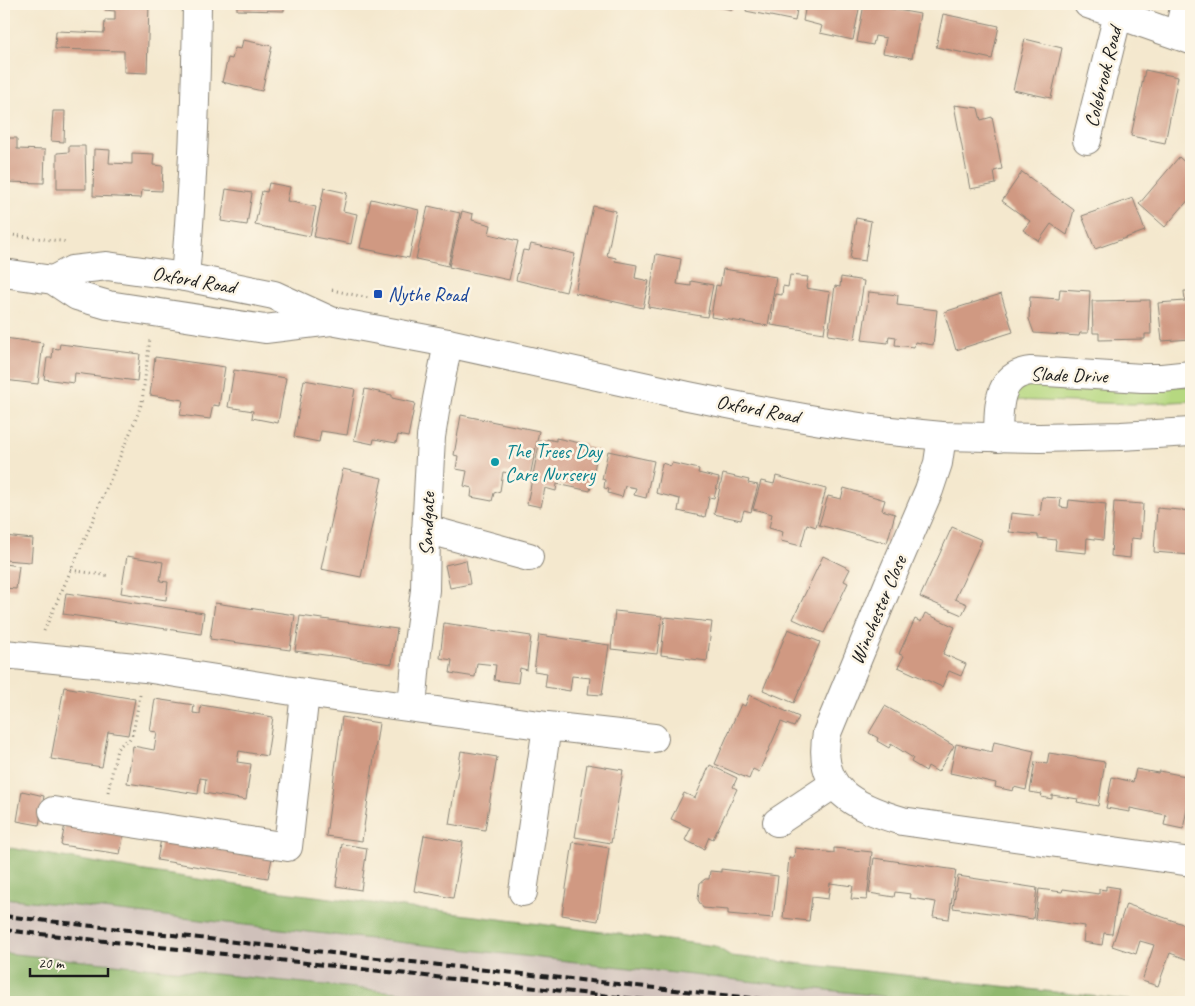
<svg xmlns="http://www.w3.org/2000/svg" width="1195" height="1006" viewBox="0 0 1195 1006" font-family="Caveat,sans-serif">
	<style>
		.industrial { fill: #cfc0ba }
		.green { fill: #b6d880; stroke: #697a4e }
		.forest { fill: #90b86e; stroke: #566a45 }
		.building { fill: #d09982 }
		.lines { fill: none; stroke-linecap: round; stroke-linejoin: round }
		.minor-casing { stroke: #888275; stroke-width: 30 }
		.major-casing { stroke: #888275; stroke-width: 30 }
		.path { stroke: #888275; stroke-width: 3; stroke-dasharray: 1 4; stroke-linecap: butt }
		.minor { stroke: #fff; stroke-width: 28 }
		.major { stroke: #fff; stroke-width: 28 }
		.rail { stroke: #1c1c1c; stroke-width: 4; stroke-dasharray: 8 4; stroke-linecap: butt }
		.transit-dot { fill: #1a4fb4; stroke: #fcf5e5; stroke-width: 2 }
		.culture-dot { fill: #0f9aa8; stroke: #fcf5e5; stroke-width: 2 }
		.labels { text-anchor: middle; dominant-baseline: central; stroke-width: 5; stroke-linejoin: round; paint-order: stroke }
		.street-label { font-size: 20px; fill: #1c1c1c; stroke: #fcf5e5 }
		.transit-label { font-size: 20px; fill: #164399; stroke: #fcf5e5; text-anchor: start }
		.culture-label { font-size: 20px; fill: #0d838f; stroke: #fcf5e5; text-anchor: start }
	</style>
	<rect width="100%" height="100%" fill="#fcf5e5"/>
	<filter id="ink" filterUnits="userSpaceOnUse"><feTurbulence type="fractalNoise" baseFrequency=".02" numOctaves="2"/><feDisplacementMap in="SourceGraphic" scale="10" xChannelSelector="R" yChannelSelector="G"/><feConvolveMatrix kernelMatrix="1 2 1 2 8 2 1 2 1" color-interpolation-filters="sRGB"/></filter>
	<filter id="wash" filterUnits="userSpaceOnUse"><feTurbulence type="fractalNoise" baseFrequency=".0096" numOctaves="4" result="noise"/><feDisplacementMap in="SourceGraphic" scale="20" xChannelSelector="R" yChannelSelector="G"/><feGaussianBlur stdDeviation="1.12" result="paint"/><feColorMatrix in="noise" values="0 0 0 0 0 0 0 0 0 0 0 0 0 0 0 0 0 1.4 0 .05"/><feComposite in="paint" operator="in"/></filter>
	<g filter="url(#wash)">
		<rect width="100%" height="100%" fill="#f4e8ce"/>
		<!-- industrial -->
		<path class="industrial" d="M4 898 934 1002H494L4 953Z"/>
		<!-- green -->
		<path class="green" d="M1020 384 1191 386V401L1133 404 1011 400Z"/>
		<!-- forest -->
		<path class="forest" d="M4 847 145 871 283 892 715 946 731 956 1145 1002H934L4 898Z
			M4 953 494 1002H4Z"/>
		<g id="blocks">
			<!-- building -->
			<path class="building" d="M105 4H149L147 73 124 72V51L55 49 56 31 104 33 105 20H115V11L105 10Z
				M237 4H284V11L237 10Z
				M708 4H733L732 10Z
				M747 4H798L795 21 746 11Z
				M806 4H860L853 40 820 33 822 26 803 21Z
				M864 4 920 14 912 58 883 53 886 38 875 36 873 45 857 42Z
				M943 14 999 26 992 59 936 47Z
				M1025 39 1062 48 1051 98 1013 90Z
				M243 40 272 46 262 91 222 82 228 58 232 59 235 48 241 49Z
				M1145 70 1178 77 1165 143 1131 136Z
				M954 105 978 108 981 120 992 117 1002 169 994 171 996 184 970 189Z
				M53 111H65L64 142 51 141Z
				M4 138H17V149L45 150 44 183 4 182Z
				M69 146H85L86 189H57V153L69 152Z
				M94 149 110 150 109 163 132 164V153L154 154 153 165 163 166 162 191 142 190 141 198 93 196Z
				M1179 157 1191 168V197L1165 227 1139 204Z
				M1022 172 1074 210 1067 235 1051 224 1039 241 1023 230 1030 221 1002 201Z
				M269 183 290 187 287 201 316 207 310 236 255 225 262 191 267 192Z
				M324 188 347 193 343 211 357 214 351 244 314 237Z
				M226 189 252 193 247 225 221 221Z
				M1133 198 1145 231 1095 249 1082 216Z
				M371 199 419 210 409 258 360 248Z
				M428 206 460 213 448 266 416 259Z
				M593 206 616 211 607 256 616 258 615 261 637 265 635 278 649 281 643 308 575 293Z
				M462 211 473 214 472 220 491 225 489 234 518 241 509 280 449 267Z
				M856 218 871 221 865 261 850 259Z
				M531 244 575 254 566 292 516 280 523 250 529 251Z
				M656 254 681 259 677 284 691 286V281L713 285 707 317 648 307Z
				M723 269 776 277 768 326 711 317 716 285 720 286Z
				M790 275 808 277 806 288 830 292 824 333 771 325 775 294 782 295 783 286 788 287Z
				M841 277 864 281 855 339 828 335 835 286 840 287Z
				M1060 289 1090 291 1088 333H1080L1079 336 1034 333 1029 319 1030 297 1059 299Z
				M1184 291H1191V339L1162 341 1158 303 1185 301Z
				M869 292 898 295 897 305 937 310 933 345 915 342 914 347 895 345 896 337 889 336 888 343 862 340Z
				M1001 294 1013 332 956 350 944 312Z
				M1150 300 1151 334H1145V339L1099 340V333H1093L1092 301Z
				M4 338 43 343 38 384 4 380Z
				M60 344 140 354 137 381 75 373 74 383 44 379 47 358H52L53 348 59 349Z
				M155 357 225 367 219 406 213 405 210 419 180 415 183 400 150 395Z
				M234 370 286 378 278 423 252 418 253 411 228 407Z
				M304 380 355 389 347 435 321 431 319 442 294 437Z
				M365 389 392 395V398L415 403 408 437 398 435 396 443 374 439 373 444 354 440Z
				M461 415 539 431 530 477 503 472 500 491 494 493 492 501 471 497 472 488 464 486 467 471 456 469 458 456 454 455Z
				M556 438 585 444V447L598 450 590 491 557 484 556 491 545 488 541 507 527 504 540 440 547 441V439L556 441Z
				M608 451 654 461 646 498 634 495 636 488 625 486 622 497 608 493 609 489 604 488 605 480 602 479Z
				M662 463 671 466 672 463 699 469 698 473 719 478 714 498 709 497 705 517 678 511 680 499 656 493Z
				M343 469 382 478 361 577 321 569Z
				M723 474 749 480 748 483 758 485 751 512 744 510 741 520 714 514Z
				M776 476 826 489 816 527 807 524 801 546 781 541 783 532 769 528 772 514 753 509 761 481 774 484Z
				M844 488 885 500 882 510 895 514 887 543 819 525 828 496 841 499Z
				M1042 497 1061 498 1060 507 1068 508 1069 500 1106 504 1103 540 1087 538 1086 553 1055 550 1056 540 1038 538V535L1009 532 1011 513 1040 516Z
				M1114 502 1143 504 1141 539 1131 538 1130 558 1111 556Z
				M1157 508 1191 511V555L1154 552Z
				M952 527 982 540 955 599 967 604 962 615 920 597Z
				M4 536 33 539 31 562 4 560Z
				M127 556 163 562 160 581 168 582 166 600 121 593Z
				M823 556 850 569 844 581 848 583 824 633 793 619Z
				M466 560 470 584 450 588 445 565Z
				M4 564 19 566 16 589 4 588Z
				M66 593 204 613 201 634 63 614Z
				M215 603 295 615 290 650 210 639Z
				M615 611 662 616 657 654 611 649Z
				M925 613 955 627 943 654 966 664 961 676 949 671 942 687 898 667 904 656 899 654 915 619 921 622Z
				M300 616 397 629 392 664 295 651Z
				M665 617 712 622 707 661 661 655Z
				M444 623 531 636 527 670 520 668 518 683 494 680 496 665 477 663 475 677 450 673 452 660 440 658Z
				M788 629 820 642 794 703 763 690Z
				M539 635 609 645 602 695 588 694 590 678 572 676 570 691 545 687 547 673 534 671Z
				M64 687 135 699 128 735 108 732 102 767 51 759Z
				M749 695 799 717 794 727 781 722 759 772 753 769 749 779 715 764 741 704 745 706Z
				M155 699 194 705 193 713 200 714 201 705 273 717 267 756 239 751 237 762 251 764 246 800 204 793 206 779 200 778 198 794 127 783 133 746 154 750 157 732 150 731Z
				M885 706 954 746 938 772 928 766 926 771 911 762 913 758 891 744 889 748 877 741 878 738 869 733Z
				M342 717 379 723 362 841 326 836Z
				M994 742 1034 751 1026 790 1014 787 1013 791 995 787 996 783 950 773 956 744 992 752Z
				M461 751 497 757 485 830 449 824Z
				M1049 753 1105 762 1098 806 1077 802 1078 799 1052 795V799L1041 797 1042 794 1030 792 1035 762 1047 764Z
				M587 764 623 770 611 843 575 837Z
				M710 765 737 778 733 787 737 789 713 839 709 837 704 849 685 840 691 828 671 819 684 793 695 798Z
				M1136 769 1158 773 1159 771 1191 777 1189 785 1191 786V789L1183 829 1164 825 1166 815 1130 808V812L1106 808 1112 777 1133 782Z
				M22 791 44 796 39 825 17 821Z
				M65 824 124 833 120 854 61 845Z
				M424 835 463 842 453 898 414 891Z
				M161 839 272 858 268 878 157 860Z
				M573 842 609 848 598 921 562 915Z
				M342 844 367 848 361 890 336 886Z
				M795 848 834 853V848L872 852 867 900 851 899 853 886 830 883 828 899 812 897 809 921 783 918 789 858H794Z
				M874 858 956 870 949 919 933 917 936 902 910 898 911 894 895 892 894 897 869 893Z
				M721 869 778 876 773 918 728 914V910L703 908 698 900 700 883 705 879H709L710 871 721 872Z
				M958 876 1037 888 1033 919 953 908Z
				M1106 886 1119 888 1112 934 1104 933 1102 945 1083 942 1085 926 1035 919 1039 889 1062 892 1063 889 1099 894V889L1106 890Z
				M1126 904 1191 927V955L1189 960 1170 953 1158 986 1142 981 1154 945 1140 941 1136 954 1112 946Z"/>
		</g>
	</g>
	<g filter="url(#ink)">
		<use href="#blocks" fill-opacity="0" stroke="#888275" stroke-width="1"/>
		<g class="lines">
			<defs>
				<path id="minor" d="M1088 4 1191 40
					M1178 35 1185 4
					M1087 140 1118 14
					M185 277C193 186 196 95 197 4
					M942 436 938 463 929 490 888 585 827 733C816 790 855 807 902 821L1191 862
					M998 438C999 411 995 375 1031 371L1142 378H1162L1191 375
					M426 529 529 557
					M4 654 145 668 305 693 547 726 654 738
					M412 707 417 651 425 590 426 534 431 437 437 399 448 343
					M53 811 288 847 305 693
					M777 822 834 784
					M523 892 547 726"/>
				<path id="major" d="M4 273 53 280 77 296 108 305 265 329 331 321
					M53 280 72 270 107 266 185 277 274 295 331 321 448 343 688 396 748 408 821 421 880 430 942 436 1040 438 1121 436 1191 432"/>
			</defs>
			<!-- minor casing -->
			<use href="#minor" class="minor-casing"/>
			<!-- major casing -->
			<use href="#major" class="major-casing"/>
			<!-- path -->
			<path class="path" d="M4 234 68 242
				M332 290 369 298
				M71 570 110 576
				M44 631 83 543 136 419 142 402 150 338
				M4 699 6 680
				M108 792 117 749 124 742 129 740 133 733 140 695"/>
			<!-- minor -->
			<use href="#minor" class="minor"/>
			<!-- major -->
			<use href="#major" class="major"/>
			<!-- rail -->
			<path class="rail" d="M4 916 457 967 789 1002
				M4 930 664 1002"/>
		</g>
	</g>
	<!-- markers -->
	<rect class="transit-dot" x="373" y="289" width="10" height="10" rx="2.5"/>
	<circle class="culture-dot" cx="495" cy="462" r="5"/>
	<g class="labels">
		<!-- street labels -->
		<g class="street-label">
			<text transform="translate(1103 77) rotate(-76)">Colebrook Road</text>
			<text transform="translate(194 280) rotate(10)">Oxford Road</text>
			<text transform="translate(1069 375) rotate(2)">Slade Drive</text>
			<text transform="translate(758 409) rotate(11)">Oxford Road</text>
			<text transform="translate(427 524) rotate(-88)">Sandgate</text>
			<text transform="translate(878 610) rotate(-67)">Winchester Close</text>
		</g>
		<!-- transit labels -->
		<g class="transit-label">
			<text x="388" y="294">Nythe Road</text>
		</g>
		<!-- culture labels -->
		<g class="culture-label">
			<text x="505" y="451">The Trees Day<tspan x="505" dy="23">Care Nursery</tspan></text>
		</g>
	</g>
	<!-- margin -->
	<rect width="1195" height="1006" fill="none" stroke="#fcf5e5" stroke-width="20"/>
	<!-- scale -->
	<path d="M30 968v8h78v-8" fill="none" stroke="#1c1c1c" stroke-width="2.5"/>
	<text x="38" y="968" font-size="15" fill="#1c1c1c" stroke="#fcf5e5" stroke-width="4" paint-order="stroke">20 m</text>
</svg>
